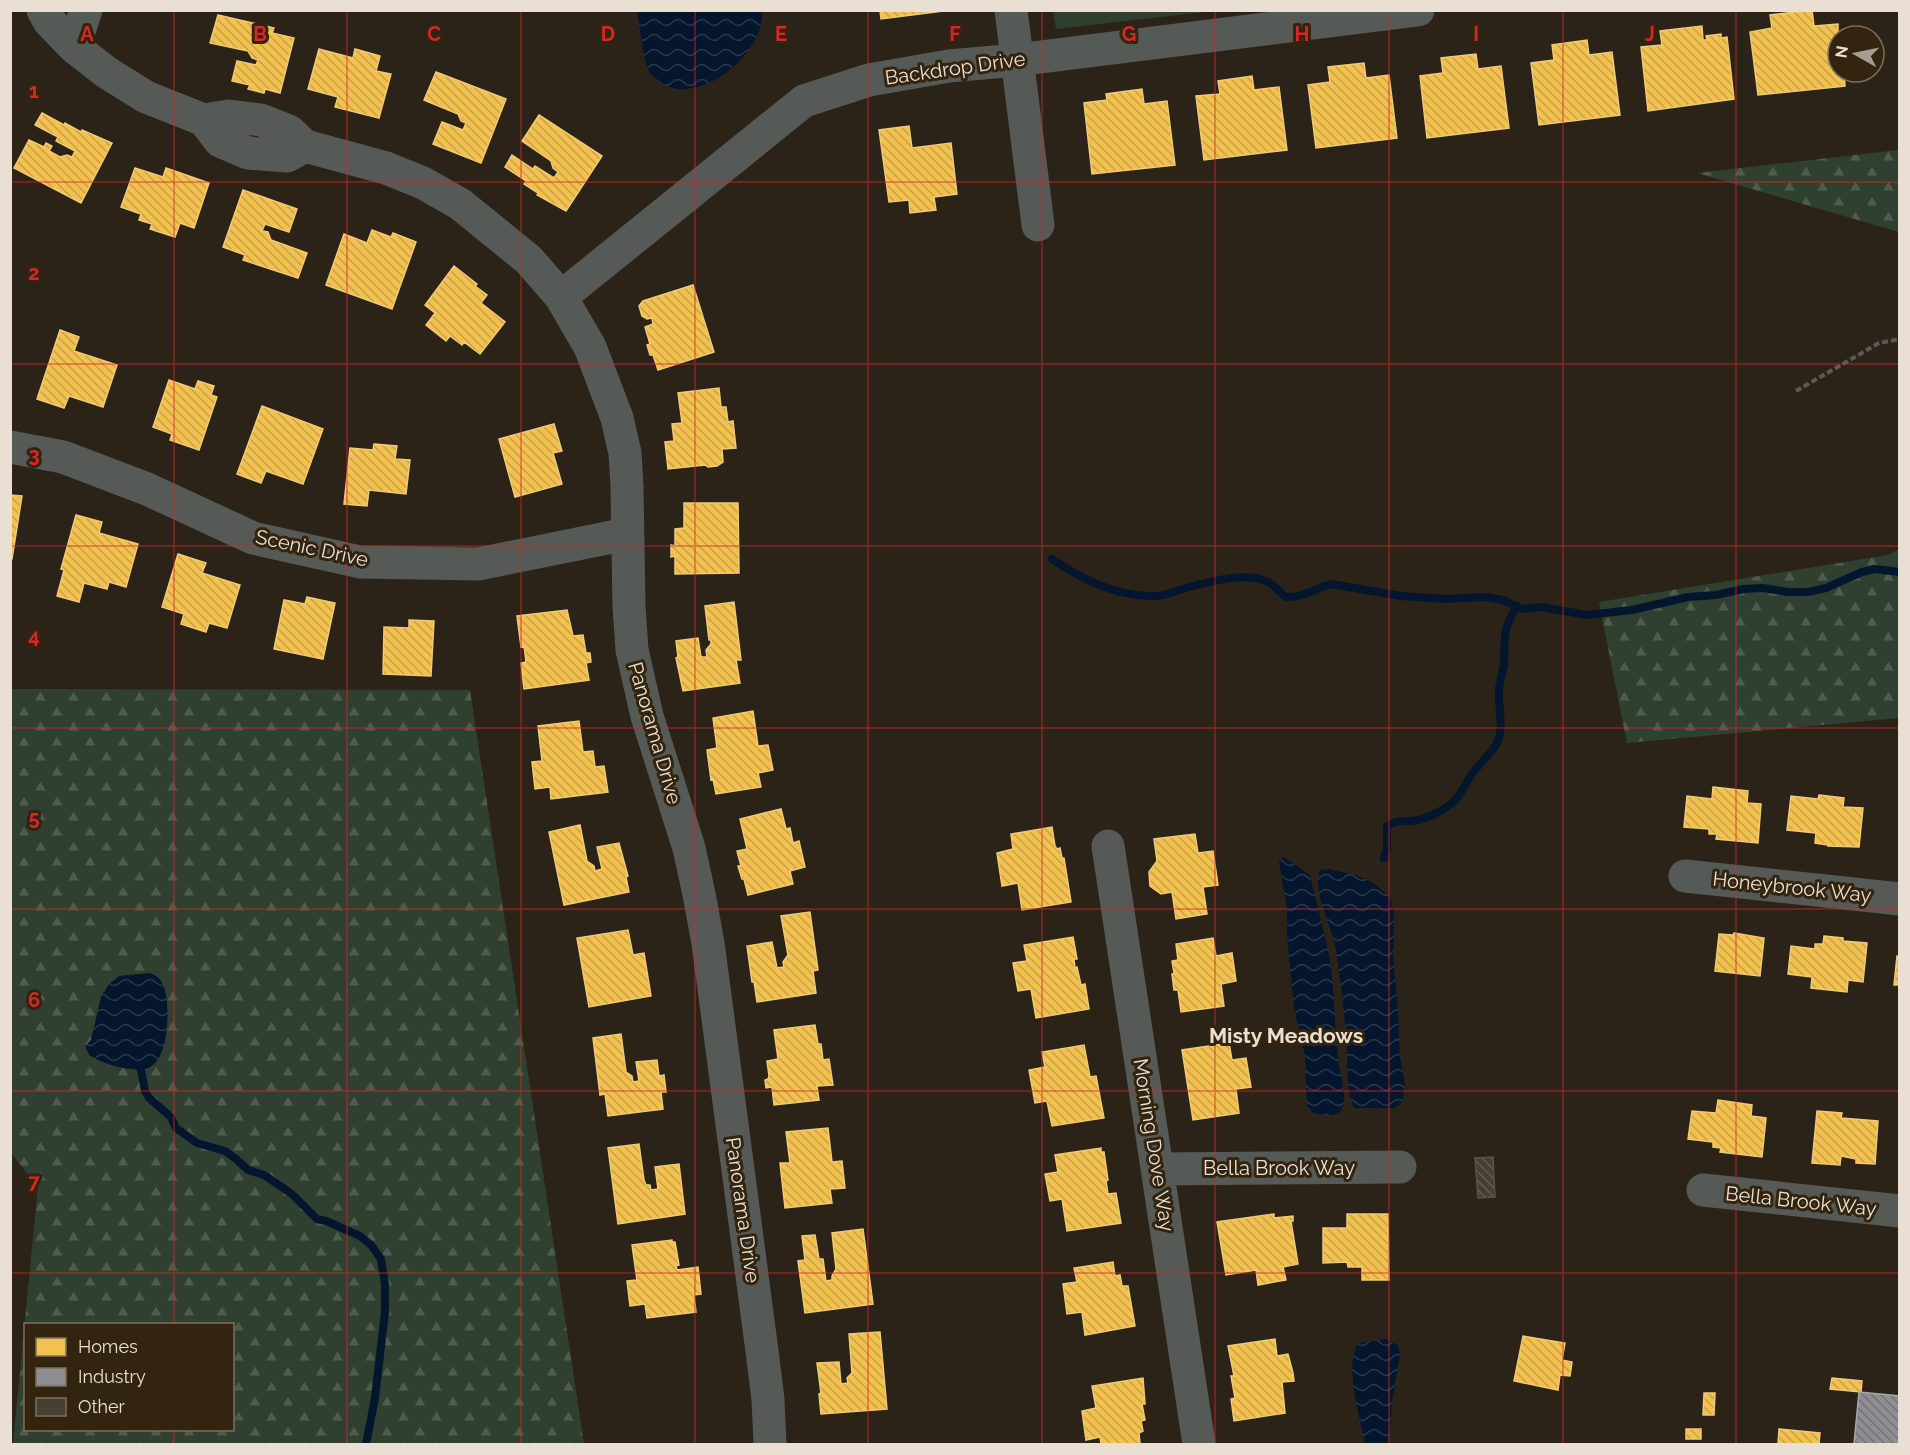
<svg xmlns="http://www.w3.org/2000/svg" width="1910" height="1455" viewBox="0 0 1910 1455" font-family="Raleway,sans-serif">
	<style>
		.green { fill: #304030 }
		.forest { fill: url(#forest-firs); fill-rule: evenodd }
		.water { fill: url(#water-waves) }
		.homes { fill: url(#homes-back-hatch); stroke: #f0ca76; stroke-width: 1.5 }
		.industry { fill: url(#industry-back-hatch); stroke: #a9a6a6; stroke-width: 1.5 }
		.lines { fill: none; stroke-linecap: round; stroke-linejoin: round }
		.stream { stroke: #04162d; stroke-width: 8 }
		.building { fill: url(#building-back-hatch); stroke: #595248; stroke-width: 1.5 }
		.path { stroke: #5a5a56; stroke-width: 4; stroke-dasharray: 6 3; stroke-linecap: butt }
		.minor { stroke: #565a56; stroke-width: 33 }
		.grid { fill: none; stroke: #d62828; stroke-width: 1.5; stroke-opacity: 0.55 }
		.labels { text-anchor: middle; dominant-baseline: central; stroke-width: 6; stroke-linejoin: round; paint-order: stroke }
		.street-label { font-size: 20px; fill: #eadfd3; stroke: #33240f }
		.neighbourhood-label { font-size: 21px; font-weight: bold; fill: #eadfd3; stroke: #33240f }
		.grid-label { font-size: 20px; text-anchor: middle; font-weight: bold; fill: #d62828; stroke: #33240f; stroke-width: 6; stroke-linejoin: round; paint-order: stroke }
	</style>
	<defs>
		<pattern id="forest-firs" width="22" height="20" patternUnits="userSpaceOnUse" patternTransform="scale(1.5)"><rect width="22" height="20" fill="#304030"/><path d="M5 1l3.5 6h-7zM16 11l3.5 6h-7z" fill="#4e5b4d"/></pattern>
		<pattern id="water-waves" width="16" height="10" patternUnits="userSpaceOnUse" patternTransform="scale(1.5)"><rect width="16" height="10" fill="#04162d"/><path d="M0 5q4-4 8 0t8 0" fill="none" stroke="#29374b"/></pattern>
		<pattern id="homes-back-hatch" width="6" height="6" patternUnits="userSpaceOnUse" patternTransform="scale(1.5)"><rect width="6" height="6" fill="#f2c14e"/><path d="M-1 5l2 2M0 0l6 6M5-1l2 2" fill="none" stroke="#c7a24a"/></pattern>
		<pattern id="industry-back-hatch" width="6" height="6" patternUnits="userSpaceOnUse" patternTransform="scale(1.5)"><rect width="6" height="6" fill="#8d8d92"/><path d="M-1 5l2 2M0 0l6 6M5-1l2 2" fill="none" stroke="#747375"/></pattern>
		<pattern id="building-back-hatch" width="6" height="6" patternUnits="userSpaceOnUse" patternTransform="scale(1.5)"><rect width="6" height="6" fill="#483f33"/><path d="M-1 5l2 2M0 0l6 6M5-1l2 2" fill="none" stroke="#635a50"/></pattern>
	</defs>
	<rect width="100%" height="100%" fill="#2b2317"/>
	<!-- green -->
	<path class="green" d="M1053 10H1213V11L1056 29Z"/>
	<!-- forest -->
	<path class="forest" d="M1899 150V232L1697 173Z
		M1899 549V718L1627 743 1599 602 1888 555Z
		M10 689 470 690 584 1444H24L13 1443 38 1187 11 1153ZM26 1324H232V1430H26Z"/>
	<!-- water -->
	<path class="water" d="M637 11H762C766 57 686 119 650 73 644 65 639 23 637 11Z
		M1284 857 1310 875C1316 902 1324 929 1329 956 1335 990 1334 1024 1338 1057 1339 1071 1348 1095 1342 1108 1337 1119 1323 1115 1313 1113L1307 1105 1305 1056 1294 1008 1287 935V909L1279 862Z
		M1329 869 1356 875 1374 883 1390 898 1394 915 1393 958 1397 997 1400 1057 1405 1085 1402 1103 1395 1108H1354C1344 1084 1349 1059 1346 1034 1344 1007 1340 979 1336 951 1333 925 1312 897 1320 870Z
		M150 973C154 975 158 976 161 981 172 997 170 1061 148 1068 131 1073 103 1064 89 1055L85 1046 91 1040 101 997 109 984 119 976Z
		M1385 1339 1398 1345 1400 1355 1392 1401 1389 1444H1365C1360 1417 1344 1367 1358 1343Z"/>
	<!-- homes -->
	<path class="homes" d="M880 10H943V11L881 19Z
		M1812 10 1814 26 1838 24V72H1844L1845 86 1758 95 1750 32 1772 28 1770 15Z
		M218 15 274 28 272 33 294 38 280 93 265 89 264 93 248 89 250 85 232 81 237 61 256 65 258 60 252 58 248 51 210 43Z
		M1702 26 1703 40H1707L1706 36 1721 34V38L1727 37 1734 99 1648 111 1641 47 1662 45 1660 31Z
		M1587 40 1589 55 1612 52 1620 115 1539 125 1531 63 1554 60 1552 45Z
		M319 49 353 58 355 49 380 56 376 71 391 74 379 118 335 107 338 97 308 89Z
		M1476 54 1478 69 1501 66 1509 128 1427 138 1420 76 1443 73 1441 58Z
		M1364 63 1366 78 1389 75 1397 138 1316 148 1308 85 1330 82 1328 67Z
		M436 72 506 99 481 163 433 144 442 122 463 130 466 123 461 121 458 114 424 100Z
		M1252 76 1254 90 1279 87 1287 150 1204 160 1196 96 1220 94 1218 81Z
		M1142 89 1144 104 1167 101 1175 165 1092 174 1084 103 1107 100 1106 94Z
		M42 113 64 125 65 123 81 132 82 130 112 143 81 203 14 168 29 140 44 147 46 143 52 146 49 151 60 157 67 155 72 157 75 151 56 141 58 137 35 125Z
		M539 115 602 156 566 211 537 195 538 193 524 184 526 181 505 167 512 155 533 169 535 166 554 178 558 172 553 168 551 161 522 141Z
		M909 126 912 148 951 143 957 194 934 197 936 210 910 213 909 200 889 202 879 130Z
		M135 168 163 177 166 168 209 183 194 228 180 223 175 237 150 229 152 224 139 220 141 214 121 207Z
		M243 190 297 209 289 232 265 224 262 231 268 232 271 240 307 253 298 278 243 260 245 255 223 247Z
		M372 230 391 237 393 233 416 242 392 309 326 285 344 234 367 243Z
		M454 266 477 284 475 286 487 295 481 303 505 322 480 354 464 342 462 345 450 336 446 341 426 325 435 313 425 305Z
		M693 285 714 352 658 370 653 355H650L647 345 650 344 645 327 653 324 652 318 647 319 642 316 639 306 643 301Z
		M60 330 79 337 74 351 117 365 103 407 69 396 64 408 37 399Z
		M169 380 195 389 198 381 214 386 211 395 217 397 199 450 170 440 172 434 153 427Z
		M719 388 721 407H726L728 422 733 421 736 448 722 449 723 462 717 466 708 467 705 465 668 469 665 442 674 441 672 424 682 423 678 393Z
		M262 406 323 429 303 484 266 471 261 483 237 474Z
		M554 424 562 451 553 453 562 484 515 497 499 439Z
		M374 444 397 446 395 459 410 460 406 494 369 490 367 506 344 504 350 448 373 450Z
		M10 495 22 496 12 559H10Z
		M684 503H738L739 573 675 574V556L671 557V545L675 546V529L684 528Z
		M76 515 102 522 99 533 138 544 126 587 109 582 107 589 84 583 79 602 57 596 64 570 61 569Z
		M178 554 206 563 202 573 240 585 227 628 209 623 206 632 181 624 184 614 162 607Z
		M307 597 335 603 323 659 274 649 284 600 305 604Z
		M734 602 741 660H736L740 683 683 691 676 658 678 657 676 641 698 638 701 657H707L706 650 711 644V640H709L705 606Z
		M567 610 573 636 583 635 586 653H590L591 662 586 663 589 680 524 689 521 663 526 662 524 646 521 647 517 616Z
		M409 620 434 621 431 676 383 674 384 627 409 628Z
		M753 711 758 746 768 745 773 770 758 773 761 787 716 794 713 779 711 780 707 750 717 748 713 718Z
		M579 721 583 752 593 751 595 767 604 766 608 792 551 799 550 787 535 789 532 762 542 761 538 726Z
		M1713 787 1748 791 1747 803 1761 804 1758 843 1716 839 1717 834H1709V829L1684 827 1687 796 1712 799Z
		M1819 795 1844 798 1843 807 1863 808 1859 847 1828 846V845L1815 843 1816 833 1787 830 1791 796 1818 799Z
		M781 809 786 829 790 828 793 843 799 841 805 867 790 871 793 884 748 895 744 879H742L738 866H741L737 851 747 849 740 819Z
		M580 825 587 861 594 866 595 871 602 869 597 847 619 843 628 876 626 877 629 892 564 905 549 832Z
		M1052 827 1055 846 1057 849 1060 848 1062 858H1064L1071 902 1022 910 1018 883 1002 886 997 853 1013 849 1011 834Z
		M1195 834 1198 853 1213 851 1218 885 1203 887 1207 914 1176 919 1172 892 1161 894 1150 886 1149 872 1157 861 1154 839Z
		M810 912 818 970 813 971 816 993 757 1002 754 982H752L747 946 772 942 777 968 784 967 783 962 788 955 781 916Z
		M628 930 633 955 644 953 651 996 589 1007 577 938Z
		M1734 933 1764 938 1760 976 1715 971 1719 934 1733 935Z
		M1824 936 1843 938V941L1867 943 1863 982 1848 980 1847 992 1811 988 1812 977 1788 974 1791 946 1815 949V944H1823Z
		M1073 937 1077 959H1074L1075 968 1077 967 1081 985 1085 984 1089 1009 1036 1018 1031 989 1018 991 1013 963 1027 961 1024 945Z
		M1213 938 1216 956 1232 953 1236 981 1221 984 1224 1006 1181 1012 1178 990H1174L1172 974 1174 973 1172 961 1178 960 1176 944Z
		M1897 956H1900V985H1894Z
		M815 1025 818 1044H821L823 1060 829 1059 833 1085 817 1086 819 1100 774 1105 772 1087 766 1088 765 1080 768 1079 769 1076 767 1061 778 1059 774 1030Z
		M621 1034 626 1072 632 1076 633 1082 639 1081 636 1062 657 1060 659 1076 664 1075 666 1092H661L663 1109 608 1116 605 1094 600 1095 593 1038Z
		M1229 1043 1232 1060 1246 1058 1251 1087 1236 1089 1239 1113 1193 1120 1182 1050Z
		M1084 1045 1090 1077 1096 1076 1104 1118 1052 1126 1047 1101 1035 1103 1029 1070 1045 1067 1042 1052Z
		M1718 1100 1752 1105 1751 1116 1766 1118 1762 1157 1720 1152 1721 1148 1713 1147V1142L1688 1139 1692 1111 1716 1113Z
		M1817 1111 1842 1113 1841 1118 1878 1121 1875 1164 1856 1163V1159L1841 1156 1840 1165 1812 1163Z
		M828 1128 832 1162 842 1161 845 1188 830 1189 832 1203 785 1208 780 1163H790L786 1132Z
		M639 1144 644 1180 646 1185H650L651 1190 658 1189 655 1167 679 1164 685 1214 618 1224 608 1148Z
		M1101 1148V1152H1104L1108 1180 1106 1181 1108 1194 1116 1193 1121 1223 1067 1231 1062 1199 1050 1201 1045 1174 1058 1172 1055 1155Z
		M1274 1214V1218L1293 1216V1221H1291L1298 1264 1283 1267 1286 1280 1258 1285 1256 1270 1226 1275 1217 1222Z
		M1347 1214H1388L1389 1280H1362V1267H1348L1347 1262 1323 1263V1228H1347Z
		M863 1229 873 1304 805 1313 798 1261 805 1260 802 1236 815 1235 819 1259H823L826 1281 832 1280V1276L836 1269 832 1233Z
		M672 1240V1242H675L679 1265 676 1266 677 1270 698 1267 701 1294 694 1295 696 1312 647 1318 645 1304 630 1306 627 1281 637 1280 632 1245Z
		M1113 1262 1115 1276 1120 1275 1122 1286H1128L1135 1326 1085 1335 1082 1312 1067 1314 1063 1284 1077 1282 1074 1268Z
		M880 1332 887 1409 821 1414 819 1394 821 1393 817 1363 839 1362 841 1384 848 1383 847 1378 852 1373 849 1334Z
		M1523 1336 1565 1343 1562 1360 1572 1362 1570 1376 1560 1375 1558 1390 1514 1381Z
		M1275 1339 1277 1356 1288 1354 1293 1373 1294 1381 1282 1382 1285 1413 1234 1421 1231 1399 1235 1398 1231 1376H1234L1228 1346Z
		M1143 1378 1145 1404H1142L1145 1420 1141 1421 1143 1431 1139 1433 1140 1444H1101L1100 1437 1086 1440 1082 1411 1096 1408 1092 1386Z
		M1832 1378 1862 1381 1861 1392 1830 1389Z
		M1704 1393H1715L1714 1415H1703Z
		M1686 1429H1701V1439H1686Z
		M1779 1429 1820 1433 1819 1444H1778Z"/>
	<!-- industry -->
	<path class="industry" d="M1859 1392 1900 1396V1444H1854Z"/>
	<g class="lines">
		<!-- stream -->
		<path class="stream" d="M1052 559C1081 579 1118 597 1155 596 1166 596 1175 591 1186 588 1207 582 1247 571 1268 582 1275 586 1280 593 1286 597 1303 598 1316 588 1331 584L1401 596 1445 599 1485 597 1503 600 1522 609 1541 607 1587 615 1632 610 1688 597 1716 595 1744 589 1763 588 1788 592H1808L1826 588 1862 572 1875 569 1900 572
			M1384 858 1387 849V826C1395 820 1403 822 1413 821 1426 819 1441 812 1451 804 1461 796 1465 784 1472 774 1479 763 1492 754 1498 741 1504 726 1498 706 1499 691 1499 681 1503 672 1504 663 1505 636 1502 630 1517 606
			M141 1070 145 1091 149 1098 171 1117 176 1128 197 1143 225 1151 236 1159 248 1170 264 1175 292 1194 317 1219 326 1221 360 1236 371 1245 381 1259 385 1285V1312L375 1398 366 1444"/>
	</g>
	<!-- building -->
	<path class="building" d="M1493 1157 1495 1197 1478 1198 1475 1158Z"/>
	<g class="lines">
		<!-- path -->
		<path class="path" d="M1796 391 1879 343 1900 339"/>
		<!-- minor -->
		<path class="minor" d="M43 10 49 21 74 47 106 72 146 97 204 120 229 116 261 120 289 131 305 146 386 168 423 183 460 204 529 260 561 297 590 347 617 418 625 453 627 486 629 606 632 650 647 716 689 848 699 894 708 943 762 1351 768 1399 770 1444
			M1011 10 1038 225
			M74 47 86 10
			M204 120 220 141 248 153 287 156 305 146
			M561 297 804 101 869 80 949 66 1017 60 1418 10
			M10 447 63 457 147 489 253 538 360 562 478 564 627 534
			M1108 846 1199 1444
			M1685 876 1900 899
			M1157 1169 1400 1167
			M1703 1190 1900 1211"/>
	</g>
	<!-- grid -->
	<path class="grid" d="M174 10V1324M347 10V1444M521 10V1444M695 10V1444M868 10V1444M1042 10V1444M1215 10V1444M1389 10V1444M1563 10V1444M1736 10V1444M10 182H1900M10 364H1900M10 546H1900M10 728H1900M10 909H1900M10 1091H1900M10 1273H1900M174 1430V1444"/>
	<g class="labels">
		<!-- street labels -->
		<g class="street-label">
			<text transform="translate(955 68) rotate(-8)">Backdrop Drive</text>
			<text transform="translate(312 548) rotate(12)">Scenic Drive</text>
			<text transform="translate(655 733) rotate(74)">Panorama Drive</text>
			<text transform="translate(1792 887) rotate(6)">Honeybrook Way</text>
			<text transform="translate(1154 1145) rotate(81)">Morning Dove Way</text>
			<text x="1279" y="1168">Bella Brook Way</text>
			<text transform="translate(1801 1201) rotate(6)">Bella Brook Way</text>
			<text transform="translate(743 1210) rotate(82)">Panorama Drive</text>
		</g>
		<!-- neighbourhood labels -->
		<g class="neighbourhood-label">
			<text x="1286" y="1035">Misty Meadows</text>
		</g>
	</g>
	<g class="grid-label">
		<text x="87" y="41">A</text>
		<text x="260" y="41">B</text>
		<text x="434" y="41">C</text>
		<text x="608" y="41">D</text>
		<text x="781" y="41">E</text>
		<text x="955" y="41">F</text>
		<text x="1129" y="41">G</text>
		<text x="1302" y="41">H</text>
		<text x="1476" y="41">I</text>
		<text x="1650" y="41">J</text>
		<text x="34" y="98">1</text>
		<text x="34" y="280">2</text>
		<text x="34" y="462">3</text>
		<text x="34" y="643">4</text>
		<text x="34" y="825">5</text>
		<text x="34" y="1007">6</text>
		<text x="34" y="1189">7</text>
	</g>
	<!-- border -->
	<rect width="1910" height="1455" fill="none" stroke="#eadfd3" stroke-width="24"/>
	<!-- legend -->
	<rect x="24" y="1323" width="210" height="108" fill="#33240f" stroke="#7c6f5d" stroke-width="1.5"/>
	<rect x="36" y="1338" width="30" height="18" fill="#f2c14e" stroke="#7c6f5d" stroke-width="1.5"/>
	<text x="78" y="1353" font-size="18" fill="#eadfd3">Homes</text>
	<rect x="36" y="1368" width="30" height="18" fill="#8d8d92" stroke="#7c6f5d" stroke-width="1.5"/>
	<text x="78" y="1383" font-size="18" fill="#eadfd3">Industry</text>
	<rect x="36" y="1398" width="30" height="18" fill="#483f33" stroke="#7c6f5d" stroke-width="1.5"/>
	<text x="78" y="1413" font-size="18" fill="#eadfd3">Other</text>
	<!-- north arrow -->
	<g transform="translate(1856 54) rotate(279)"><circle r="28" fill="#33240f" stroke="#7c6f5d" stroke-width="1.5"/>
	<path d="M0-4.5L10 22L0 15L-10 22Z" fill="#a79d91"/>
	<text y="-9" font-size="16" font-weight="bold" text-anchor="middle" fill="#eadfd3">N</text>
	</g>
</svg>
